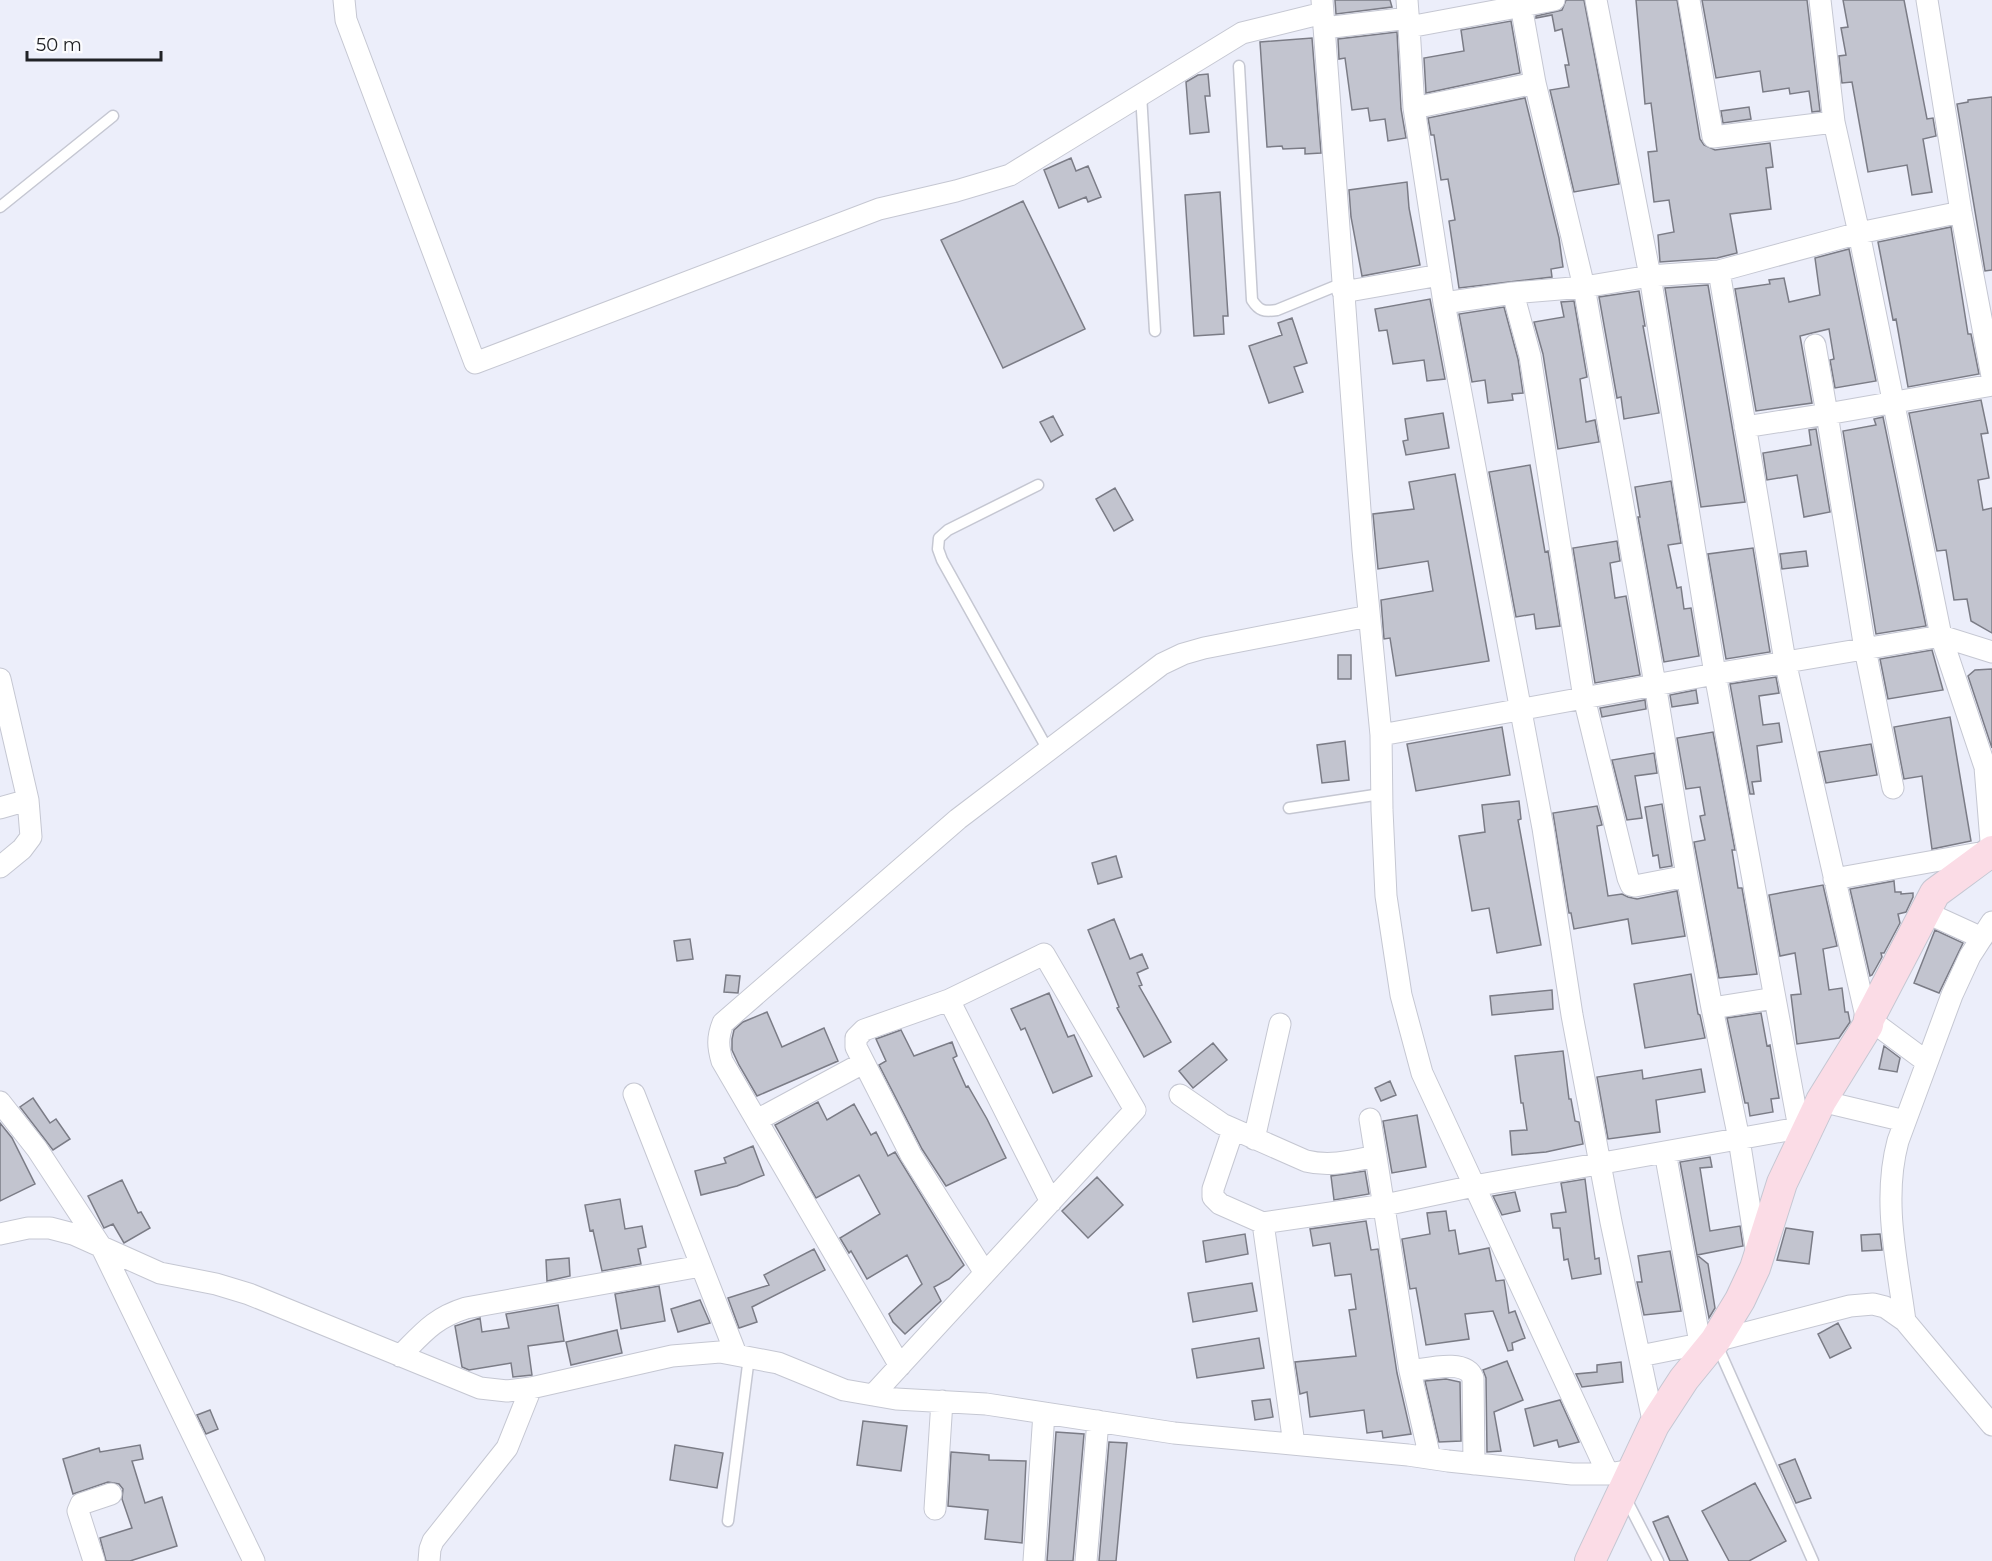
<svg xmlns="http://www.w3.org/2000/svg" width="1992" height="1561" viewBox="0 0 1992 1561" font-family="Montserrat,sans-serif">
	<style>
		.building { fill: #c2c4cf; stroke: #7b7c86; stroke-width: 1.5 }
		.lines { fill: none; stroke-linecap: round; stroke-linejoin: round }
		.lane-casing { stroke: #c5c7d2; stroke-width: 13 }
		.street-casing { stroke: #c5c7d2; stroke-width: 23 }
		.secondary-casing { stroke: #c5c7d2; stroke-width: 32 }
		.lane { stroke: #fff; stroke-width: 10 }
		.street { stroke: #fff; stroke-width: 21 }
		.secondary { stroke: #fbdce6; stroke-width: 30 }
	</style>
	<rect width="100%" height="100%" fill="#eceefa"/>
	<!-- building -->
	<path class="building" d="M1335 0H1390L1392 7 1336 14Z
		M1566 0H1584L1619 184 1574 192 1550 90 1569 87 1565 65H1569L1562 29 1555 31 1552 15 1536 18V16L1562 10Z
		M1636 0H1677L1700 139 1704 145 1715 150 1770 143 1773 167 1766 168 1771 209 1730 214 1737 253 1717 258 1660 262 1658 235 1674 232 1669 200 1654 202 1648 152 1657 151 1651 103 1645 104Z
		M1702 0H1807L1820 111 1812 112 1809 91 1790 94 1789 88 1763 92 1760 71 1716 78Z
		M1843 0H1904L1927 119 1933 118 1936 136 1923 139 1932 192 1912 195 1907 165 1868 172 1852 82 1842 83 1839 56 1846 55 1841 28 1848 27Z
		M1511 21 1520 73 1426 93 1424 58 1464 51 1461 30Z
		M1397 32 1401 109 1406 138 1388 141 1385 119 1370 121 1368 108 1352 110 1345 58 1339 59 1338 39Z
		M1312 38 1321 153 1305 154V148L1283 149 1282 146 1267 147 1260 42Z
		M1208 74 1210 96H1205L1209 132 1190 134 1186 82 1198 75Z
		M1992 97V270L1985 271 1957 104 1968 102V100Z
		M1525 98 1559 238 1563 267 1551 269 1552 277 1459 288 1449 221 1455 220 1448 179 1441 180 1434 135H1431L1428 118Z
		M1749 107 1751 119 1723 123 1721 111Z
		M1071 158 1076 171 1088 166 1101 197 1088 202 1086 197 1059 208 1044 170Z
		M1407 182 1409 208 1420 265 1362 276 1351 217 1349 190Z
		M1220 192 1228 316H1223L1224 334 1194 336 1185 195Z
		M1023 201 1085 329 1003 368 941 240Z
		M1951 227 1968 334H1971L1979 374 1908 387 1896 319 1893 320 1878 242Z
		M1849 249 1876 381 1835 388 1830 360 1834 359 1829 329 1812 333 1800 336 1812 403 1756 411 1735 289 1770 284 1769 280 1784 278 1789 302 1820 295 1815 258Z
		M1708 285 1745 502 1701 507 1665 288Z
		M1639 291 1645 326H1643L1659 413 1624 419 1621 397 1617 398 1599 297Z
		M1430 299 1445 379 1427 381 1424 360 1393 364 1387 330 1379 331 1375 309Z
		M1574 301 1587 377 1580 379 1586 422 1595 420 1599 442 1558 449 1543 354 1534 322 1564 317 1561 302Z
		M1504 307 1518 359 1523 393 1512 394 1513 400 1488 403 1485 380 1472 382 1459 314Z
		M1292 318 1307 363 1294 367 1303 392 1269 403 1249 346 1282 335 1278 323Z
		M1981 400 1988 433 1981 434 1989 478 1978 480 1983 510 1992 508V633L1971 621 1967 599 1954 600 1946 550 1937 551 1909 413Z
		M1443 413 1449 448 1406 455 1403 441 1408 440 1405 419Z
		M1053 416 1063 435 1051 442 1040 422Z
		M1883 417 1926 626 1876 634 1843 431 1876 425 1874 419Z
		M1816 429 1830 512 1804 517 1797 475 1767 480 1763 453 1811 445 1809 430Z
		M1530 465 1545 552 1548 551 1560 626 1536 629 1534 614 1516 617 1489 472Z
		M1455 474 1489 661 1396 676 1390 638 1384 639 1381 600 1433 591 1428 561 1378 569 1373 514 1414 509 1409 482Z
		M1671 481 1681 543 1668 545 1677 588 1681 587 1684 609 1691 608 1699 656 1664 662 1638 517H1640L1635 487Z
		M1115 488 1133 520 1114 531 1096 499Z
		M1617 541 1620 561 1610 563 1615 598 1626 596 1640 675 1595 683 1573 548Z
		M1753 548 1770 652 1726 659 1708 554Z
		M1806 551 1808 566 1782 569 1780 554Z
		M1932 650 1943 690 1888 699 1880 659Z
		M1338 655H1351V679H1338Z
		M1992 669V748L1968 676 1975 670Z
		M1776 677 1779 693 1759 696 1763 725 1779 723 1782 742 1757 746 1761 781 1752 782 1754 794H1750L1730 684Z
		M1696 690 1698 703 1672 707 1670 695Z
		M1645 700 1646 709 1602 717 1600 708Z
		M1950 717 1971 841 1932 849 1922 776 1904 779 1894 727Z
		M1502 727 1510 775 1416 791 1407 744Z
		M1713 732 1735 850H1732L1738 888H1742L1757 974 1719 978 1694 842 1705 840 1700 816 1705 815 1700 787 1686 789 1677 738Z
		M1345 741 1349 780 1322 783 1317 745Z
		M1871 744 1877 775 1826 783 1819 752Z
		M1654 753 1657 773 1635 776 1642 818 1627 820 1612 760Z
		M1519 801 1521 819 1518 820 1541 945 1497 953 1489 908 1472 911 1459 836 1485 832 1482 805Z
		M1662 804 1672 866 1660 868 1658 855 1653 856 1645 807Z
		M1597 806 1602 825 1597 826 1608 896 1622 894 1628 897 1637 899 1677 891 1685 936 1632 944 1628 919 1574 929 1571 913H1569L1553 813Z
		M1116 856 1122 877 1098 884 1092 863Z
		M1894 881 1895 892H1901V894L1913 893V897L1906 912 1898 914 1900 923 1884 953H1881L1882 957 1872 975 1870 976 1850 889Z
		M1823 885 1837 946 1823 949 1829 990 1842 988 1845 1012H1848L1850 1022 1839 1038 1797 1044 1791 995 1801 994 1795 953 1780 956 1769 895Z
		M1114 919 1130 959 1142 954 1148 968 1137 973 1142 985 1139 986 1171 1042 1144 1057 1117 1008 1119 1007 1088 930Z
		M1935 930 1963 943 1939 993 1914 983Z
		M690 939 693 959 677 961 674 941Z
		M1691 974 1698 1014 1700 1015 1705 1038 1645 1048 1634 984Z
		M726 975 740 976 738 993 724 992Z
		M1552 990 1553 1009 1492 1015 1490 996Z
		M1049 993 1068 1037 1074 1035 1092 1076 1053 1093 1025 1028 1021 1030 1011 1009Z
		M767 1012 782 1047 824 1028 838 1061 757 1096 739 1065 732 1050V1039L734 1030 743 1022Z
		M1761 1013 1767 1046 1770 1045 1779 1098 1771 1099 1773 1112 1750 1116 1748 1103H1745L1727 1018Z
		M901 1030 914 1056 952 1042 957 1056 953 1058 966 1087 968 1086 987 1119 1006 1158 946 1186 922 1149 879 1065 886 1061 876 1039Z
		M1213 1043 1227 1060 1193 1088 1179 1071Z
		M1884 1046 1900 1058 1897 1072 1879 1069Z
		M1563 1051 1569 1099H1571L1575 1121 1579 1122 1583 1144 1546 1152 1512 1155 1510 1131 1527 1130 1523 1103H1521L1515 1056Z
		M1701 1069 1705 1092 1656 1100 1660 1132 1608 1139 1597 1077 1642 1070 1643 1079Z
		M1390 1081 1396 1095 1381 1101 1375 1088Z
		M33 1098 50 1123 56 1119 70 1139 53 1150 20 1107Z
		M818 1102 827 1120 854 1104 871 1135 876 1132 888 1156 895 1152 964 1265 949 1279 934 1287 941 1301 905 1334 893 1322 889 1314 922 1284 907 1255 867 1279 851 1251 849 1253 840 1238 880 1214 859 1175 816 1198 775 1125Z
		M1417 1115 1426 1167 1392 1173 1383 1121Z
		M0 1123 12 1138 35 1184 0 1201Z
		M753 1146 764 1175 737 1186 701 1195 695 1171 726 1163 724 1158Z
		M1710 1157 1712 1167 1700 1168 1710 1231 1740 1226 1743 1246 1697 1255 1680 1162Z
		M1365 1171 1369 1194 1334 1200 1331 1176Z
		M1097 1177 1123 1205 1088 1238 1062 1211Z
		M1585 1179 1595 1259 1599 1258 1601 1274 1572 1279 1568 1259 1564 1260 1560 1228H1553L1551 1214 1566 1212 1561 1183Z
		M122 1180 138 1213 141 1212 150 1228 124 1243 113 1224 104 1228 88 1196Z
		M1515 1192 1520 1211 1502 1215 1493 1196Z
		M620 1199 625 1229 642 1226 646 1247 638 1249 641 1264 602 1271 593 1230 590 1231 585 1205Z
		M1446 1211 1449 1231 1455 1230 1459 1254 1489 1248 1496 1281 1504 1280 1509 1313 1515 1311 1525 1338 1512 1343 1513 1350 1508 1351 1493 1311 1465 1314 1469 1339 1426 1345 1416 1288 1410 1289 1402 1239 1430 1234 1427 1213Z
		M1366 1221 1371 1250 1378 1249 1397 1373 1411 1434 1383 1438 1382 1431 1367 1433 1364 1410 1310 1417 1307 1392 1300 1394 1295 1362 1356 1356 1349 1310 1356 1309 1351 1274 1335 1276 1330 1243 1313 1246 1310 1229Z
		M1786 1228 1813 1232 1809 1264 1777 1260Z
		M1245 1234 1248 1254 1206 1262 1203 1241Z
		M1880 1234 1882 1250 1862 1251 1861 1235Z
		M814 1249 825 1270 752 1307 757 1322 739 1328 728 1298 769 1285 764 1275Z
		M1670 1251 1681 1311 1644 1315 1637 1282H1642L1638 1256Z
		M1697 1255 1708 1264 1715 1308 1709 1318Z
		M569 1258 570 1276 547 1281 546 1260Z
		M1252 1283 1257 1311 1193 1322 1188 1293Z
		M659 1286 665 1321 621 1329 615 1294Z
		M700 1300 710 1323 678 1332 671 1309Z
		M558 1305 564 1341 528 1346 532 1375 513 1377 511 1363 469 1370 462 1367 455 1326 480 1318 482 1332 509 1328 506 1314Z
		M1838 1323 1851 1348 1830 1358 1818 1334Z
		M617 1330 622 1353 571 1365 566 1342Z
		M1259 1338 1264 1368 1197 1378 1192 1349Z
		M1507 1361 1523 1400 1494 1412 1501 1451 1487 1452 1486 1378 1483 1370Z
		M1621 1362 1623 1382 1582 1387 1576 1374 1597 1372V1365Z
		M1446 1379 1460 1382 1461 1441 1439 1442 1425 1381Z
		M1270 1399 1273 1417 1255 1420 1252 1401Z
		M1560 1400 1579 1442 1559 1447 1557 1440 1534 1446 1525 1409Z
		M210 1410 218 1429 206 1434 197 1415Z
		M863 1421 907 1426 901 1471 857 1465Z
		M1056 1432 1084 1434 1073 1561H1047Z
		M1109 1442 1127 1443 1116 1561H1099Z
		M140 1445 143 1459 132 1461 145 1503 162 1497 177 1546 130 1561H106L100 1538 132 1528 122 1499 123 1489 119 1484 108 1482 73 1494 63 1459 99 1448 100 1452Z
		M675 1445 723 1453 717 1488 670 1480Z
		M951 1452 989 1455V1460L1026 1461 1022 1543 985 1539 988 1510 948 1506Z
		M1795 1459 1811 1498 1796 1503 1779 1465Z
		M1755 1483 1786 1541 1749 1561H1729L1702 1511Z
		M1668 1516 1688 1561H1670L1653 1522Z"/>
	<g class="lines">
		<defs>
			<path id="lane" d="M1239 66 1252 300C1259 311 1264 312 1277 310L1343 283
				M1141 94 1155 331
				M0 207 113 116
				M1038 485 948 530 939 538 938 549 942 560 1048 750
				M1289 808 1381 794
				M1717 1345 1813 1561
				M1625 1497 1658 1561
				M728 1521 749 1357"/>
			<path id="street" d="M344 0 346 20 475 363 879 209 956 191 1010 175 1242 33 1323 13
				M1322 0 1363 550 1381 735 1382 810 1386 896 1401 995 1422 1073 1608 1474
				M1407 0 1409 27 1554 0
				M1520 0 1535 83 1584 287 1655 684 1687 876 1712 1008 1739 1139 1757 1254
				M1596 0 1650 276 1715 674 1799 1128 1806 1134
				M1689 0 1713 137 1834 122
				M1820 0 1834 122 1859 233 1941 636 1985 767 1992 854
				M1927 0 1961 212 1992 376
				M1409 27 1414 108 1444 303 1513 293 1584 287 1650 276 1719 271 1859 233 1961 212
				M1324 28 1409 18
				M1414 108 1535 83
				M1719 271 1785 661 1868 1025
				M1343 292 1440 275
				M1513 293 1530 356 1584 698 1628 878 1631 885 1635 886 1687 876
				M1444 303 1543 828 1572 1015 1611 1222 1654 1425
				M1745 427 1827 414 1815 345
				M0 679 28 800 0 808
				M1381 735 1715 674 1941 636 1992 652
				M1893 788 1865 649 1827 414 1992 385
				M0 867 22 849 31 837 28 800
				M1834 879 1985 852
				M1925 912 1982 938
				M949 1000 864 1030 856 1038V1047L911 1155 985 1273
				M1712 1008 1775 998
				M1869 1019 1927 1062
				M634 1094 736 1354
				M1180 1095 1222 1124 1306 1161C1330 1167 1352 1161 1376 1156
				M1821 1101 1905 1121
				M0 1102 37 1149 102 1248 254 1561
				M1370 1119 1410 1371 1430 1458
				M757 1120 863 1063
				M1233 1130 1213 1189V1197L1220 1204 1263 1223
				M1254 1139 1280 1024
				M1665 1152 1700 1343
				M0 1234 28 1228H50L73 1234 160 1273 216 1284 249 1294 480 1388 507 1391 531 1388 672 1356 720 1352 778 1363 844 1390 896 1399 986 1404 1174 1433 1408 1455 1448 1461 1572 1474H1608L1632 1470
				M1905 1321C1897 1261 1882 1200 1898 1141L1952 995 1970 956 1992 922
				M400 1356C423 1333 434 1318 466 1308L701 1266
				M1640 1356 1715 1341 1850 1306 1873 1304 1885 1307 1905 1321 1992 1425
				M900 1366 722 1061C718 1047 717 1038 723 1023L958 819 1162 664 1183 654 1204 648 1369 616
				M1410 1371C1427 1369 1466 1358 1473 1378L1474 1464
				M873 1395 1135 1110 1044 954 949 1000 1051 1202
				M1294 1444 1263 1223 1385 1205 1474 1186 1799 1128
				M935 1509 942 1401
				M94 1561 78 1511 81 1504 111 1494
				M429 1561 430 1549 433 1541 507 1448 531 1388
				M1034 1561 1044 1413
				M1086 1561 1098 1421"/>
			<path id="secondary" d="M1590 1561 1654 1425 1684 1379 1715 1341 1740 1300 1755 1268 1782 1183 1821 1101 1868 1025 1869 1019 1935 893 1992 851"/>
		</defs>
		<!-- lane casing -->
		<use href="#lane" class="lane-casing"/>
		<!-- street casing -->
		<use href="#street" class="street-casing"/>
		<!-- secondary casing -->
		<use href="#secondary" class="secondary-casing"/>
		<!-- lane -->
		<use href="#lane" class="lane"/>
		<!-- street -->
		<use href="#street" class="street"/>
		<!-- secondary -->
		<use href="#secondary" class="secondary"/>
	</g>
	<!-- scale -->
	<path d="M27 51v9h134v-9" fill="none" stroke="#212226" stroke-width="3"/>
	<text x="36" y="51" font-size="18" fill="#212226" stroke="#fcfcfe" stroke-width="4.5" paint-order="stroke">50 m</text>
</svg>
